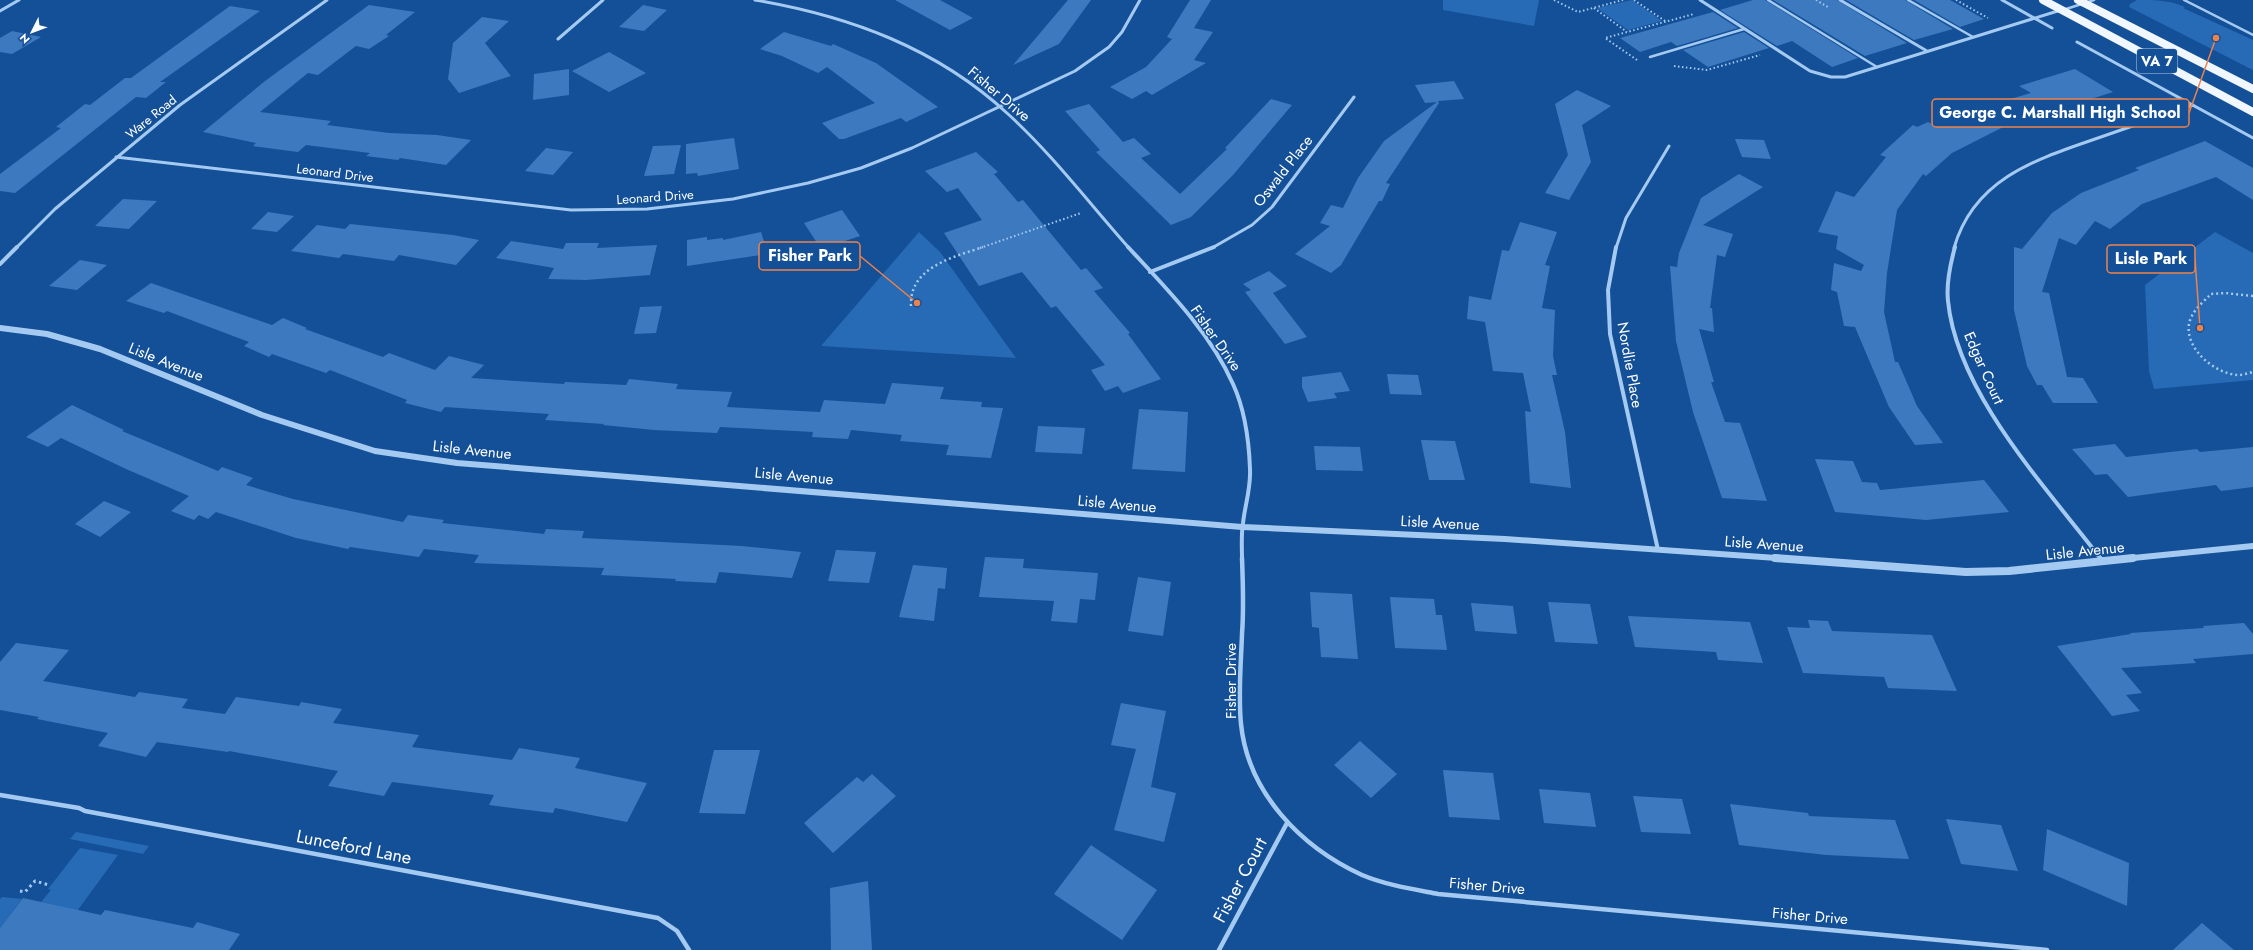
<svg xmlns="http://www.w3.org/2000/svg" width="2253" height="950" viewBox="0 0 2253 950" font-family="Jost,sans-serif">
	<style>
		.green { fill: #276ab6 }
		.building { fill: #3d79bf }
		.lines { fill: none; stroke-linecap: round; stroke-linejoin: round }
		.path-far2 { stroke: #a5caf2; stroke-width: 2; stroke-dasharray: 1.5 2.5; stroke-linecap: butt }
		.path-far1 { stroke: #a5caf2; stroke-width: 2.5; stroke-dasharray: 2 3; stroke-linecap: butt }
		.path { stroke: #a5caf2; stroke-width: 3; stroke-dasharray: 2.5 3.5; stroke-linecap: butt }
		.service { stroke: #a5caf2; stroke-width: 2.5 }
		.minor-far2 { stroke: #a5caf2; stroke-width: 3 }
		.minor-far1 { stroke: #a5caf2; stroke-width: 4 }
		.minor { stroke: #a5caf2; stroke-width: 4.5 }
		.tertiary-far1 { stroke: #a5caf2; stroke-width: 6 }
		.tertiary { stroke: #a5caf2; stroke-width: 8 }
		.primary { stroke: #f1f7ff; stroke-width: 8 }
		.labels { text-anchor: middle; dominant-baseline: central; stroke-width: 3; stroke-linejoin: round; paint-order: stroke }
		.far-street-label { font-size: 13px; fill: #fff; stroke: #145097 }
		.shield { fill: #145097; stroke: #b8cae0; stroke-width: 1 }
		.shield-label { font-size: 14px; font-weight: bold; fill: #fff }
		.street-label { font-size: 15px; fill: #fff; stroke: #145097 }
		.near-street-label { font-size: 18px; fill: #fff; stroke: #145097 }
		.leader { fill: none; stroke: #ee8249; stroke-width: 1.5 }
		.callout-dot { fill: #ee8249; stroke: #145097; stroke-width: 1.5 }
		.callout { fill: #145097; stroke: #ee8249; stroke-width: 1.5 }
		.callout-label { font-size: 16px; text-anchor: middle; font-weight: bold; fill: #fff }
	</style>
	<rect width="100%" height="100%" fill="#145097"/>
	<!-- green -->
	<path class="green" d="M1443 0H1539L1534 26 1443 10Z
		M1632 0 1662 21 1628 30 1597 8Z
		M2137 0C2154 0 2170 0 2185 7L2183 8 2253 40V70L2129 7 2130 4Z
		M919 232 940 252 1016 358 821 346Z
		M2215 232 2253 253V380L2154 389 2149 371 2145 285Z
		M76 832 149 846 143 854 70 839Z
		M80 848 118 855 56 940 43 939 67 908 41 902 51 890 48 889Z
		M2 897 22 899 0 928V899Z"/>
	<!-- building -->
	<path class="building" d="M895 0H940L973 18 950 30Z
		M1068 0H1091L1059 44 1013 65Z
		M1190 0H1211L1194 28 1213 32 1194 60 1206 63 1152 95 1146 91 1132 99 1110 87 1146 67 1172 39 1167 37Z
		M1753 0H1765L1858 58 1832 67 1792 41 1777 46 1720 10Z
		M1773 0H1837L1907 43 1865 56Z
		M1846 0H1905L1953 29 1914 40Z
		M1914 0H1950L1984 19 1960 27Z
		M369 5 415 12 386 35 389 36 369 49 356 46 318 75 308 73 260 112 331 121 327 125 389 133 437 135 471 140 446 165 400 158 398 160 366 156 370 153 306 145 298 152 253 146 256 143 203 132 265 81Z
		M643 5 667 10 644 31 619 27Z
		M230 6 260 11 160 82H166L146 98 136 97 15 193 0 191V174L61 128 56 127 85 104 90 105 125 78H131Z
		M1713 12 1738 28 1677 46 1671 42 1640 52 1620 38Z
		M482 17 509 21 485 43 511 76 459 93 448 79 453 43Z
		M12 31 41 37 12 54 0 52V38Z
		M784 32 831 46 833 44 876 63 938 107 906 122 901 118 844 139H839L822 123 875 103 827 67 818 73 782 56 760 49Z
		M1744 32 1769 48 1708 67 1683 50Z
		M609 52 646 73 609 92 572 71Z
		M569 69V95L533 100 534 74Z
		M2075 69 2113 92 2019 122 2017 120 1952 153 1926 176 1923 174 1897 210 1887 273 1884 312 1895 362H1898L1917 406 1943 443 1915 445 1889 407 1855 327 1844 326 1837 292 1831 290 1834 263 1861 271 1864 265 1836 249 1838 236 1818 232 1836 191 1854 197 1886 157 1880 155 1913 125 1917 127 1928 122 1938 127 1986 106 2031 93 2019 86Z
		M1454 81 1464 99 1438 101 1439 103 1386 183 1390 184 1382 201H1379L1341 265 1331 273 1295 254 1330 226 1320 223 1331 205 1343 208 1358 178 1384 141 1437 102 1425 103 1415 85Z
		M1577 90 1611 106 1582 125 1591 162 1569 200 1545 193 1568 155 1555 104Z
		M1271 99 1292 105 1233 175 1191 217 1171 225 1096 152 1100 150 1065 111 1089 104 1123 142 1134 138 1151 154 1141 158 1180 194 1227 149 1225 148Z
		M734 138 739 169 698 176 697 173 686 174V144Z
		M1735 139 1764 140 1771 159 1742 157Z
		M2205 141 2253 168V200L2216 177 2142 204 2110 229 2095 221 2076 245 2059 238 2042 292 2049 293 2067 377 2083 378 2098 403H2053L2042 385H2037L2027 366 2014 310V247L2022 249 2052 213 2081 193 2139 170 2135 168Z
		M681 145 674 174 644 176 653 146Z
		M546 148 573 152 553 175 525 171Z
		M976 152 998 172 994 174 1018 202 1023 200 1081 270 1086 268 1103 288 1094 291 1130 333 1128 334 1161 379 1123 393 1118 386 1105 391 1091 370 1105 365 1056 306 1051 308 1022 272 979 286 944 233 982 220 958 188 947 192 925 171Z
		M1739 174 1763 187 1703 225 1733 234 1725 257 1717 255 1710 308H1712L1714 332 1699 329 1714 382H1711L1725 422 1740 423 1767 501 1722 498 1693 412 1676 341 1670 266 1677 267 1679 253 1701 198Z
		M123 199 157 201 129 229 95 226Z
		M842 210 860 236 821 249 804 223Z
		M268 212 294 216 277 232 251 229Z
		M1520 222 1557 232 1545 265 1550 266 1542 308 1555 310 1553 356 1557 375H1552L1565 432 1571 488 1530 483 1525 411 1531 412 1523 373 1493 371 1485 322 1467 319 1469 296 1491 300 1502 250 1509 251Z
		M350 224 453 235 479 240 456 265 399 255 394 261 343 254 339 258 291 251 317 225 345 229Z
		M761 232 768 254 687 266V240L707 237V240L723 238V240Z
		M511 241 563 249 566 243H599L597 248 657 245 650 275 586 280 548 279 554 268 496 258Z
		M80 260 107 265 77 290 49 286Z
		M1269 271 1287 286 1273 293 1307 337 1285 344 1245 292 1251 290 1243 284Z
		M151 283 272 325 283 318 307 328 305 329 383 357 389 353 435 370 449 356 484 365 471 378 564 384 565 382 626 385 629 379 678 384 676 389 732 392 727 407 820 412 824 400 885 404 892 383 944 387 940 399 982 402 981 407 1003 408 991 458 946 455 949 445 900 441 902 435 851 430 848 439 812 437 813 432 720 427 717 433 654 430 603 425 604 424 545 420 549 414 445 407 441 412 405 403 407 400 330 370 326 373 272 354 269 357 244 346 249 342 167 311 164 313 126 301Z
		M662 306 656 333 634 334 640 307Z
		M1341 372 1350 391 1334 393 1337 398 1308 402 1302 387V377Z
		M1387 374 1418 375 1422 395 1390 394Z
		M72 405 124 430 122 431 218 471 222 467 253 478 246 485 293 499 403 522 408 515 444 520 442 523 544 534 546 529 584 531 582 538 742 546 801 552 792 578 719 572 716 583 675 581 676 579 601 575 604 568 474 563 479 555 424 549 419 557 350 547 348 549 296 538 216 512 208 519 199 515 194 520 171 511 189 496 126 469 61 438 48 447 26 437Z
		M1139 409 1188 412 1185 472 1132 469Z
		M1038 426 1085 428 1082 454 1035 452Z
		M1421 440 1455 441 1465 480H1429Z
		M2115 444 2126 457 2197 449 2200 452 2253 447V487L2221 491 2216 485 2128 497 2107 474 2095 475 2072 449Z
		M1314 446 1360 447 1363 471 1316 470Z
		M1815 459 1853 461 1862 482 1877 483 1880 490 1984 480 2009 512 1926 520 1835 512Z
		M104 501 131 512 100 537 75 524Z
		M836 550 876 552 869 583 828 581Z
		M985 557 1024 559 1023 568 1098 573 1095 600 1080 599 1077 623 1051 621 1054 601 979 597Z
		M913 565 947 568 945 589 938 588 934 621 899 617Z
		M1138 577 1171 582 1163 636 1128 631Z
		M1310 592 1352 594 1358 659 1321 657 1319 628 1312 627Z
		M1390 597 1434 599 1436 615H1442L1447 650 1395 648Z
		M1548 602 1590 604 1598 644 1555 642Z
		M1471 603 1513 606 1517 634 1475 631Z
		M1628 616 1750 622 1763 663 1718 660 1716 652 1635 647Z
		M1808 620 1828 621 1832 631 1932 635 1957 691 1888 688 1884 677 1803 673 1787 627 1810 628Z
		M2244 623 2253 634V654L2193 659 2196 663 2121 668 2142 693 2126 695 2140 711 2112 716 2057 646 2131 634 2130 633 2204 628 2203 626Z
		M16 643 69 650 43 681 135 697 139 692 188 699 182 708 225 714 236 697 299 706 301 702 342 709 333 723 419 735 412 747 512 760 519 748 580 758 575 768 647 783 627 822 555 808 553 813 489 805 494 795 392 782 384 796 328 786 338 771 229 751 228 752 157 742 146 757 98 746 108 733 37 719 39 717 0 710V662Z
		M1121 703 1166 711 1151 787 1176 793 1164 842 1114 830 1136 749 1111 745Z
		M1360 741 1397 774 1371 798 1334 765Z
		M714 750H760L745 814 699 813Z
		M1443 770 1493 773 1500 820 1449 817Z
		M872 774 896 796 833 853 804 823 857 777 863 782Z
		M1539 789 1590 793 1596 827 1544 823Z
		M1633 796 1682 799 1691 834 1641 832Z
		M1730 804 1808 813 1809 816 1895 820 1909 859 1826 855 1739 845Z
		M1946 819 2001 825 2018 871 1961 864Z
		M2047 829 2129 863 2127 906 2043 870Z
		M1091 845 1157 890 1122 940 1054 894Z
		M868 881 872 950H831L830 888Z
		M23 898 101 915 105 910 193 928 197 922 240 934 229 950H0V928Z
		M2202 923 2234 950H2173Z"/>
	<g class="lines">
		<!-- path-far2 -->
		<path class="path-far2" d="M1554 0 1578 12 1623 0
			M1634 0 1665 21
			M1816 0 1828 7
			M1956 0 1988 18
			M1594 8 1627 32
			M1637 60 1605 38 1694 14
			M1674 66 1707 70 1760 55
			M980 248 1081 213"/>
		<!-- path-far1 -->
		<path class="path-far1" d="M2253 296 2225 293 2211 294C2203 302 2191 312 2189 324 2185 349 2215 374 2238 375 2243 375 2248 373 2253 372
			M911 306C909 267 954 257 983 247"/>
		<!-- path -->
		<path class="path" d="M20 891 25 892 35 881 49 885"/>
		<!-- service -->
		<path class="service" d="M1768 0 1877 67
			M1908 0 1973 37
			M2184 0 2253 35
			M2063 10 2094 0
			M1650 57 1744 29"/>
		<!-- minor-far2 -->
		<path class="minor-far2" d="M755 0C849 16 937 48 1008 114 1052 154 1089 203 1129 248
			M1700 0 1810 71 1831 77H1845L2061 10
			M1840 0 1927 51
			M2002 0 2052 28
			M0 11 19 0
			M558 39 603 0
			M2077 42 2253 138
			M116 157 571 210 647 209 733 199 808 183 861 168 912 148 1075 71 1109 47 1122 32 1140 0
			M16 248 55 209 180 105 327 0
			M1212 248 1252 225 1272 207 1354 97
			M1616 248 1626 218 1669 146
			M1954 248C1974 178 2037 159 2098 138 2130 127 2161 116 2193 105"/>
		<!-- minor-far1 -->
		<path class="minor-far1" d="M1128 247C1166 288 1210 332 1233 384 1245 410 1249 441 1250 469 1251 488 1245 505 1243 523 1241 535 1242 547 1242 559
			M1616 247 1608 290 1610 334 1658 550
			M1955 247C1950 265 1946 283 1948 301 1957 393 2046 487 2101 559
			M0 264 17 247
			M1150 272 1214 247"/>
		<!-- minor -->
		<path class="minor" d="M1242 558C1243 584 1244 609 1242 634 1241 664 1238 694 1241 724 1248 793 1301 847 1362 875 1386 885 1412 889 1438 894L2047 950
			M2100 558 2102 561
			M0 795 79 808 85 811 658 918 677 931 689 950
			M1219 950 1287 823"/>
		<!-- tertiary-far1 -->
		<path class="tertiary-far1" d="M0 328 47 334 100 349 262 415 375 451 457 463 1242 527 1505 539 1789 559
			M2123 559 2253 546"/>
		<!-- tertiary -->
		<path class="tertiary" d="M1775 558 1966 572 2009 571 2133 558"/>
		<!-- primary -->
		<path class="primary" d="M2043 0 2253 112
			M2078 0 2253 89"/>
	</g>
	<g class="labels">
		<!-- far-street labels -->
		<g class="far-street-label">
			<text transform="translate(151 117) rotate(-39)">Ware Road</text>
			<text transform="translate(335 173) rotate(7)">Leonard Drive</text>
			<text transform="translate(655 197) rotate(-4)">Leonard Drive</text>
		</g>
		<!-- shield labels -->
		<rect class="shield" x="2137" y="49" width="40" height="24" rx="3"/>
		<g class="shield-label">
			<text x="2157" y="61">VA 7</text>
		</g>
		<!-- street labels -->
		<g class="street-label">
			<text transform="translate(999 94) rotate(40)">Fisher Drive</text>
			<text transform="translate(1283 171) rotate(-52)">Oswald Place</text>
			<text transform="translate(1216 338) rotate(55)">Fisher Drive</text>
			<text transform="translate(166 362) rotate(22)">Lisle Avenue</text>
			<text transform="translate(1630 365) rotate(80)">Nordlie Place</text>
			<text transform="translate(1984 368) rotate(66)">Edgar Court</text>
			<text transform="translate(472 450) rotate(6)">Lisle Avenue</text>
			<text transform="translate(794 476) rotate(5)">Lisle Avenue</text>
			<text transform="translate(1117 504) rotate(5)">Lisle Avenue</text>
			<text transform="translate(1440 523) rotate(3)">Lisle Avenue</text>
			<text transform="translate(1764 544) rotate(4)">Lisle Avenue</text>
			<text transform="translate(2085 551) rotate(-6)">Lisle Avenue</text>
			<text transform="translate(1231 681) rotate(-90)">Fisher Drive</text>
			<text transform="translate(1487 886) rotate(5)">Fisher Drive</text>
			<text transform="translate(1810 916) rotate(5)">Fisher Drive</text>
		</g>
		<!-- near-street labels -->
		<g class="near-street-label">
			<text transform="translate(354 847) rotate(11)">Lunceford Lane</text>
			<text transform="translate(1240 880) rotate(-62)">Fisher Court</text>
		</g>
	</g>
	<!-- callouts -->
	<path class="leader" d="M2216 38L2189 113M917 303L860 256M2200 328L2195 259"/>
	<g class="callout-dot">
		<circle cx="2216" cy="38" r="4"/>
		<circle cx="917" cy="303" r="4"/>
		<circle cx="2200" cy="328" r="4"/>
	</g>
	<g class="callout">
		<rect x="1932" y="99" width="257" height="28" rx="4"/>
		<rect x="759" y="242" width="101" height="28" rx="4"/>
		<rect x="2107" y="245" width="88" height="28" rx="4"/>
	</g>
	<g class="callout-label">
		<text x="2060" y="118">George C. Marshall High School</text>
		<text x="810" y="261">Fisher Park</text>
		<text x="2151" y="264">Lisle Park</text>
	</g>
	<!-- north arrow -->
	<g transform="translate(32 32) rotate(228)" stroke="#145097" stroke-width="3" paint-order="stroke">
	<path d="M0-3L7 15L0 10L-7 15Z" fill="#ffffff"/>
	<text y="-6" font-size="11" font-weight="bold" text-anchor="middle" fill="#ffffff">N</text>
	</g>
</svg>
